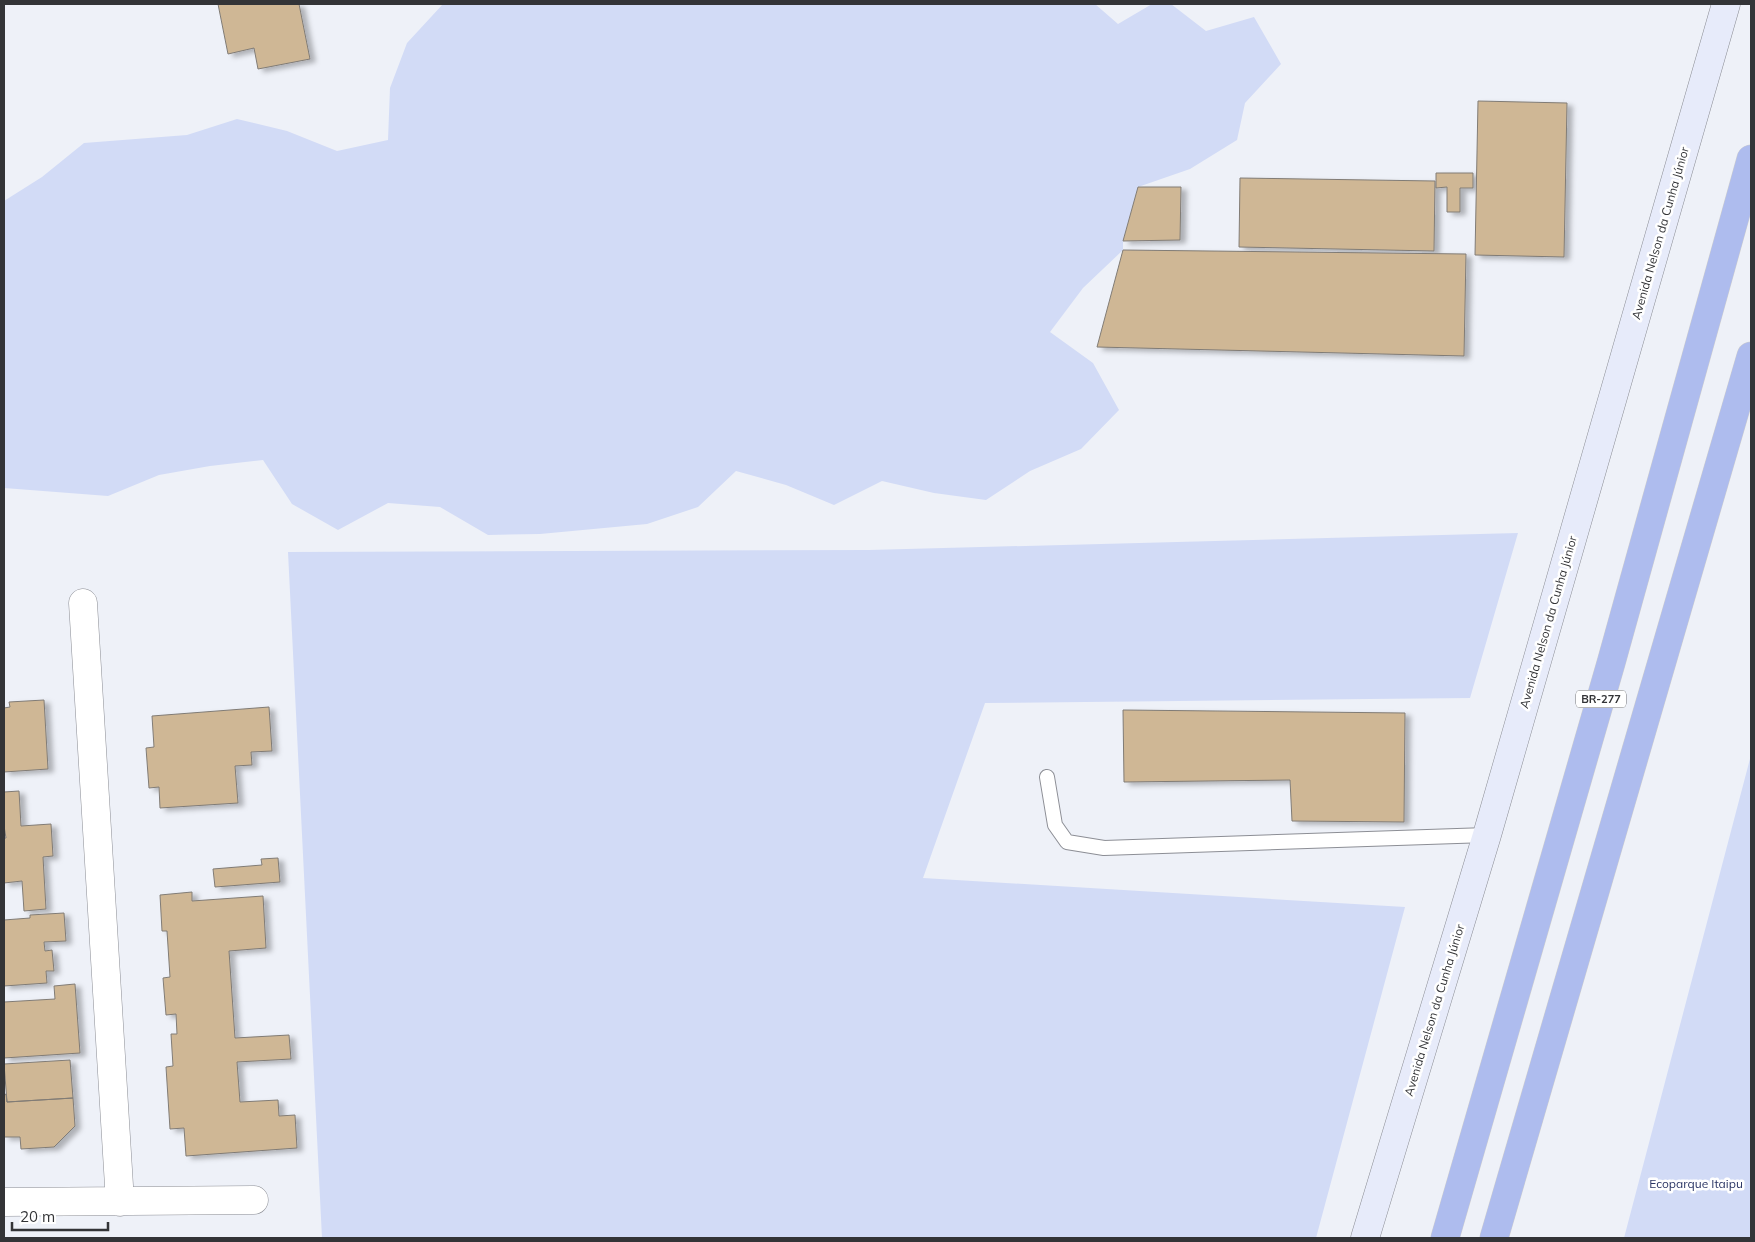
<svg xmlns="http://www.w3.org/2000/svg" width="1755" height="1242" viewBox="0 0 1755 1242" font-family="Mulish,sans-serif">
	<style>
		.green { fill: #d2dbf6 }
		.building { fill: #cfb795; stroke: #817c76; filter: url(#shadow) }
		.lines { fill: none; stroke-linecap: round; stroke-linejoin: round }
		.lane-casing { stroke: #8c8e95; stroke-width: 16 }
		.street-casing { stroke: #8c8e95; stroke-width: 29 }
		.secondary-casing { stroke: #8c8e95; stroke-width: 29 }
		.highway-casing { stroke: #cececf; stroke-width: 29 }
		.lane { stroke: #fff; stroke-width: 14 }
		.street { stroke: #fff; stroke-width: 28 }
		.secondary { stroke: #e7ebfa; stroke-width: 28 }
		.highway { stroke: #aebcee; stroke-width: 28 }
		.labels { text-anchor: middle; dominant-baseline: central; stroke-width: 5; stroke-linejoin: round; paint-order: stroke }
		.shield { fill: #fff; stroke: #707173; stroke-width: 1 }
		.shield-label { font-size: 11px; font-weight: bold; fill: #333437 }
		.street-label { font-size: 12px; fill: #333437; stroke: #fff }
		.park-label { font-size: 12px; fill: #2a3564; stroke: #fff }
	</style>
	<defs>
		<filter id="shadow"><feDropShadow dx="5.5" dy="3" stdDeviation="2.5" flood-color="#0004"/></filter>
	</defs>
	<rect width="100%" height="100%" fill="#eef1f8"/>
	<!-- green -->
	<path class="green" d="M443 4H1095L1118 24 1152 4H1171L1206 31 1254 17 1281 64 1245 103 1237 140 1190 169 1138 187 1123 241V250L1083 288 1050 332 1093 363 1119 410 1081 449 1030 471 986 500 934 493 882 481 834 505 786 485 736 471 698 507 647 524 540 534 488 535 440 507 388 503 338 530 292 504 263 460 210 466 159 475 108 496 4 488V201L42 177 84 143 187 135 237 119 287 131 337 151 388 140 390 88 407 43Z
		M1518 533 1470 698 985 703 923 878 1405 907 1316 1238H322L288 552 869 550Z
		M1751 755V1238H1624Z"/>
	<!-- building -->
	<path class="building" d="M218 4H299L310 59 258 69 254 48 228 54Z
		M1478 101 1567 103 1564 257 1475 255Z
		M1436 173H1473V188H1460V212H1447V187L1436 188Z
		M1240 178 1435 181 1434 251 1239 247Z
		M1138 187H1181L1180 240 1123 241Z
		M1123 250 1466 254 1464 356 1097 347Z
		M44 700 48 769 4 772V708L10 707 9 702Z
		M269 707 272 751 251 752 252 765 235 766 238 803 160 808 159 787 149 788 146 748 154 747 152 716Z
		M1123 710 1405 713 1404 822 1292 821 1290 780 1124 782Z
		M19 791 21 826 51 824 53 856 43 857 46 909 24 911 22 881 4 883V838H6L4 826V792Z
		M278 858 280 882 215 887 213 869 262 865 261 859Z
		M192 892V901L263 896 266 948 229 951 235 1038 289 1035 291 1059 237 1062 240 1102 278 1100 279 1116 295 1115 297 1148 186 1156 184 1128 170 1129 166 1067 173 1066 171 1034H177L176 1014 166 1015 163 978 170 977 167 931H162L160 895Z
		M64 913 66 941 44 942 45 951 52 950 54 971H46L47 983 4 986V920L30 918V915Z
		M75 984 80 1053 4 1058V1002L55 999 54 986Z
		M70 1060 73 1098 7 1102 4 1064Z
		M6 1094 7 1102 73 1098 75 1126 54 1147 21 1149 20 1137H4V1095Z"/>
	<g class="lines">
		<defs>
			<path id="lane" d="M1047 777 1055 825 1067 842 1104 848 1487 835"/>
			<path id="street" d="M83 603 120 1202
				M4 1202 254 1200"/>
			<path id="secondary" d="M1365 1238 1487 835 1726 4"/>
			<path id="highway" d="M1445 1238 1611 663 1751 159
				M1494 1238 1751 356"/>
		</defs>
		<!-- lane casing -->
		<use href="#lane" class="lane-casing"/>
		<!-- street casing -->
		<use href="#street" class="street-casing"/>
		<!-- secondary casing -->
		<use href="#secondary" class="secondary-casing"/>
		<!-- highway casing -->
		<use href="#highway" class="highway-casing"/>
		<!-- lane -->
		<use href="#lane" class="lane"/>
		<!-- street -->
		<use href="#street" class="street"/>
		<!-- secondary -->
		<use href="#secondary" class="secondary"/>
		<!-- highway -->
		<use href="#highway" class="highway"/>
	</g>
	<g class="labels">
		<!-- shield labels -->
		<rect class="shield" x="1576" y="690.5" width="50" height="17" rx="4"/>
		<g class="shield-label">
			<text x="1601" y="699">BR-277</text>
		</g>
		<!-- street labels -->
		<g class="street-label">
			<text transform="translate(1660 233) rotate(-74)">Avenida Nelson da Cunha Júnior</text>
			<text transform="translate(1548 622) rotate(-74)">Avenida Nelson da Cunha Júnior</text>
			<text transform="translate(1434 1010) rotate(-73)">Avenida Nelson da Cunha Júnior</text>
		</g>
		<!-- park labels -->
		<g class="park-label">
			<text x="1696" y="1183">Ecoparque Itaipu</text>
		</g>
	</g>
	<!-- border -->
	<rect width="1755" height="1242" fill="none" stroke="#333437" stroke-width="10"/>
	<!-- scale -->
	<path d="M12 1222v8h96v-8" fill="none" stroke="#333437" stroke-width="2.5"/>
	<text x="20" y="1222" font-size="15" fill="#333437" stroke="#ffffff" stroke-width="4" paint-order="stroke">20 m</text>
</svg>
